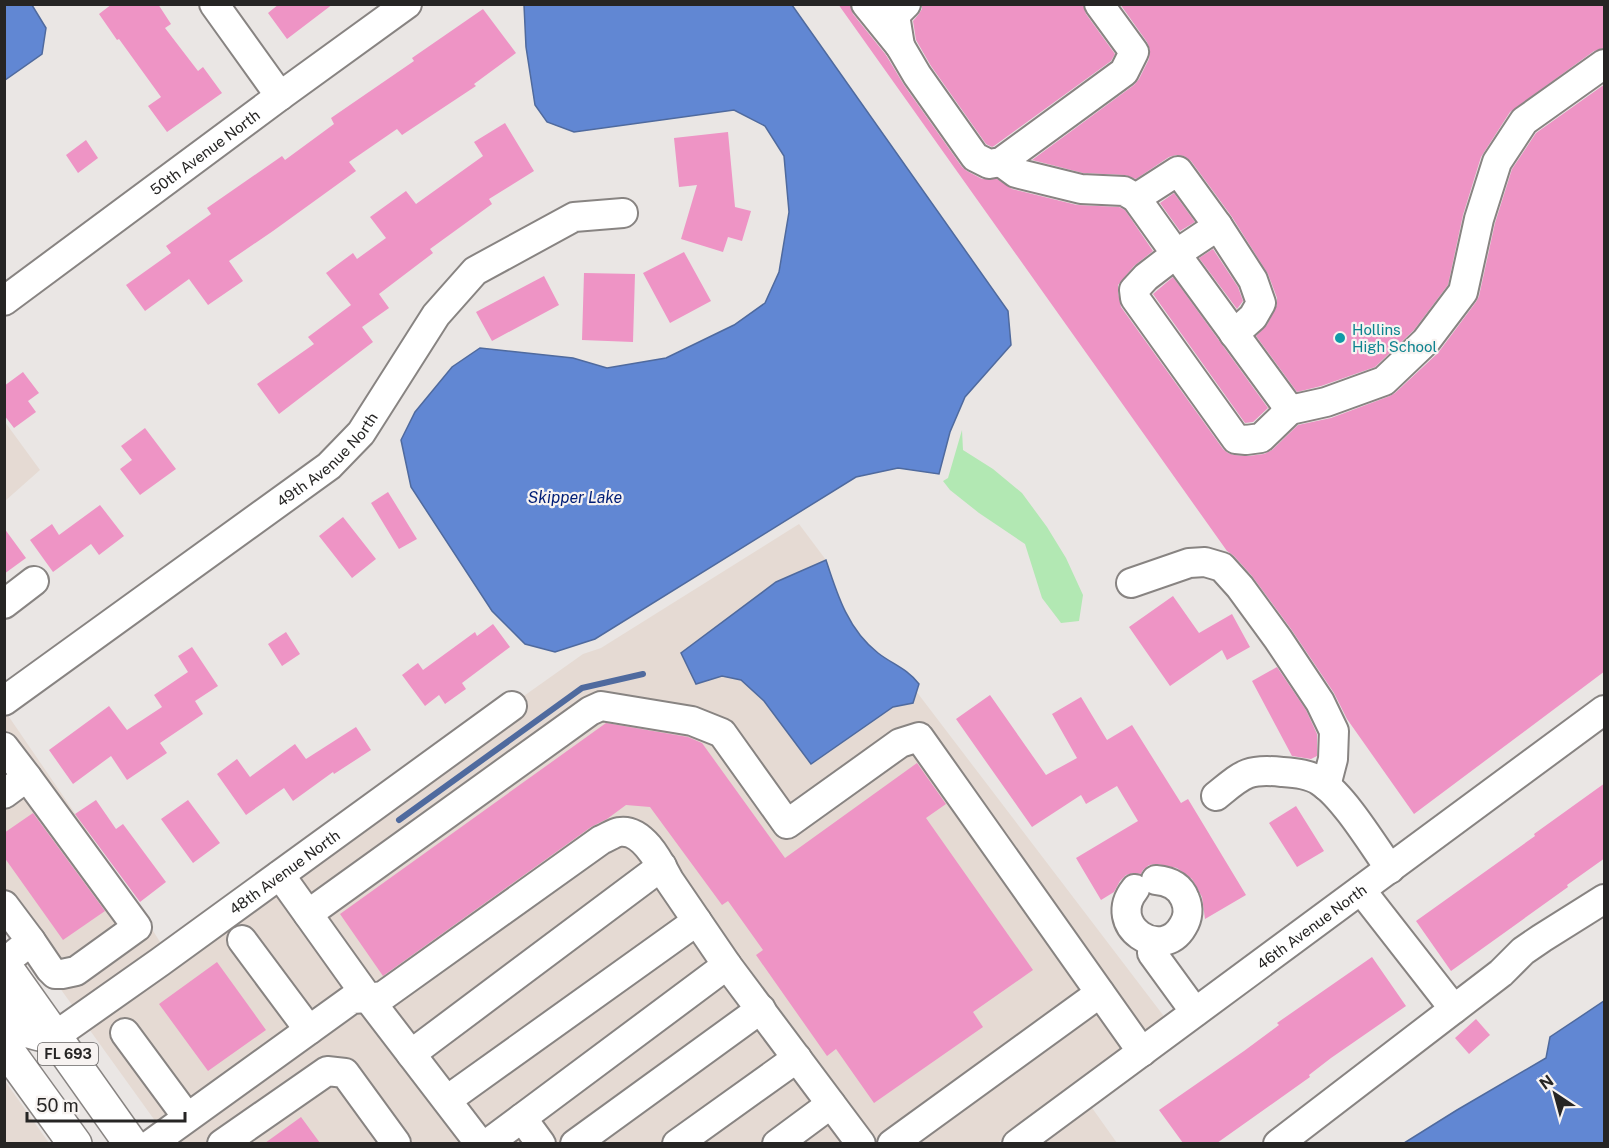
<svg xmlns="http://www.w3.org/2000/svg" width="1609" height="1148" viewBox="0 0 1609 1148" font-family="'Public Sans',sans-serif">
	<style>
		.built { fill: #e5dad3 }
		.green { fill: #b2e8b3 }
		.water { fill: #6187d3; stroke: #4f6a9e; stroke-width: 1.5 }
		.lines { fill: none; stroke-linecap: round; stroke-linejoin: round }
		.stream { stroke: #4f6a9e; stroke-width: 6 }
		.building { fill: #ee94c5 }
		.minor-casing { stroke: #888482; stroke-width: 32 }
		.major-casing { stroke: #888482; stroke-width: 36 }
		.minor { stroke: #fff; stroke-width: 28 }
		.major { stroke: #fff; stroke-width: 33 }
		.culture-dot { fill: #0f9aa8; stroke: #f7f3f1; stroke-width: 2 }
		.labels { text-anchor: middle; dominant-baseline: central; stroke-width: 4.5; stroke-linejoin: round; paint-order: stroke }
		.shield { fill: #f7f3f1; stroke: #656362; stroke-width: 1.5 }
		.shield-label { font-size: 14px; font-weight: bold; fill: #262524 }
		.street-label { font-size: 15px; fill: #262524; stroke: #f7f3f1 }
		.culture-label { font-size: 15px; fill: #0d838f; stroke: #f7f3f1; text-anchor: start }
		.water-label { font-size: 16px; font-style: italic; fill: #001e76; stroke: #f7f3f1 }
	</style>
	<rect width="100%" height="100%" fill="#eae6e4"/>
	<!-- built -->
	<path class="built" d="M5 422 40 470 5 501H4Z
		M799 524 826 560 776 582 722 676 741 680 764 701 811 764 893 707 913 703 916 691 1166 1019 996 1144 171 1143 89 1029 528 709 521 698 583 654 601 648Z
		M7 714 122 882 162 945 75 1009 5 912 4 716Z
		M4 1081H5L49 1143H5Z
		M1090 1105 1117 1143 1038 1144Z"/>
	<!-- green -->
	<path class="green" d="M962 430 963 450 993 469 1022 493 1047 527 1066 558 1083 595 1079 621 1061 623 1042 598 1025 544 979 513 950 490 943 481 948 478Z"/>
	<!-- water -->
	<path class="water" d="M5 4 32 5 46 28 42 54 5 80Z
		M524 5H792L1008 311 1011 345 965 397 950 432 939 474 898 468 856 477 595 639 555 652 525 644 492 611 411 487 401 440 415 412 452 367 480 348 573 358 607 368 666 358 734 325 765 303 779 272 789 212 784 156 765 126 734 110 574 132 547 122 535 105 526 47Z
		M826 560C837 594 848 630 878 653 892 664 908 669 919 684L913 703 893 707 811 764 764 701 741 680 722 676 696 684 681 653 776 582Z
		M1604 1001V1143H1404L1457 1110 1546 1058 1550 1037Z"/>
	<g class="lines">
		<!-- stream -->
		<path class="stream" d="M399 820 582 688 643 674"/>
	</g>
	<!-- building -->
	<path class="building" d="M112 4H158L171 24 165 28 198 71 203 67 222 93 167 132 148 106 161 97 119 39 117 40 99 14Z
		M279 4H333L287 39 268 13Z
		M838 4H850L853 14 886 55 904 85 962 167 967 171 982 179H997L1012 189 1077 205 1119 207 1125 210 1153 251 1134 266 1118 285V292L1121 307 1223 449 1228 453 1234 455 1248 456 1264 454 1272 450 1298 425 1331 418 1390 396 1395 393 1438 353 1476 302 1479 296 1495 223 1512 169 1536 133 1605 84V671L1414 814 1347 719 1334 693 1291 629 1252 576 1234 556 1227 551Z
		M922 4H1083L1086 14 1115 54 1111 61 994 146 992 147 986 144 931 66 916 40 913 21 918 15 922 9Z
		M1120 4H1605V48L1594 51 1510 112 1481 157 1463 215 1448 285 1414 330 1375 367 1321 386 1297 392 1256 336 1267 325 1277 305V298L1268 274 1232 217 1191 161 1184 156 1176 155 1169 157 1136 179 1125 175 1083 173 1032 160 1134 85 1139 79 1149 59 1150 50 1147 42Z
		M483 9 516 53 474 84 476 86 402 135 397 129 349 162 356 171 273 231 229 261 243 281 208 305 189 279 145 311 126 285 171 253 166 246 211 214 207 208 282 156 285 160 334 124 331 118 414 61 412 58Z
		M505 123 534 171 489 199 492 204 430 249 433 253 379 294 389 308 362 327 373 342 279 414 257 384 314 344 308 337 351 305 326 273 353 253 357 259 386 238 370 217 406 191 416 204 483 156 474 142Z
		M728 132 735 207 751 211 742 241 728 237 723 252 681 239 697 185 679 187 674 138Z
		M86 140 98 158 78 173 66 155Z
		M1174 193 1195 222 1180 231 1160 203Z
		M1213 249 1238 287 1243 301 1237 309 1199 258Z
		M684 252 711 301 670 323 643 273Z
		M584 273 635 274 633 342 582 340Z
		M544 276 559 305 492 341 476 312Z
		M1173 277 1268 408 1253 422 1245 423 1153 294Z
		M23 372 39 393 28 401 36 412 14 428 4 415V386Z
		M145 428 176 469 140 495 120 469 132 460 121 446Z
		M388 492 417 539 399 549 371 503Z
		M100 505 124 536 99 555 91 544 53 572 30 540 52 524 59 535Z
		M343 517 376 559 352 578 319 536Z
		M4 528 26 558 4 574Z
		M1173 596 1199 633 1232 614 1250 647 1227 660 1222 650 1170 686 1129 627Z
		M493 624 510 647 462 683 466 689 445 704 439 695 425 706 402 675 418 663 423 670 475 632 477 636Z
		M286 632 300 654 282 666 268 644Z
		M192 647 218 686 195 701 203 714 160 743 167 753 127 780 111 756 73 784 49 750 109 706 127 730 162 707 154 695 188 672 178 656Z
		M1277 667 1306 710 1317 734V756L1311 759 1292 756 1252 681Z
		M990 695 1046 775 1077 758 1052 714 1081 697 1107 740 1132 725 1181 803 1188 799 1246 895 1205 919 1202 897 1192 879 1177 868 1157 864 1149 865 1143 870 1141 874 1134 873 1126 875 1120 881 1114 892 1101 900 1076 858 1138 821 1117 786 1086 804 1081 795 1032 827 956 719Z
		M606 723 688 737 702 743 785 858 917 763 946 804 926 818 1033 970 973 1012 983 1027 874 1103 836 1049 827 1056 756 955 763 950 728 901 722 905 650 807 626 805 607 819 591 827 383 976 340 914Z
		M356 727 371 750 334 774 333 772 293 801 284 788 246 815 217 774 237 759 250 777 295 744 306 759Z
		M1605 783V858L1567 885 1568 887 1451 971 1416 921 1535 836 1534 834Z
		M96 800 116 829 123 824 166 882 140 902 75 814Z
		M188 800 220 843 193 863 161 819Z
		M1296 806 1324 851 1297 867 1269 823Z
		M33 813 105 911 63 940 4 857V833Z
		M1372 957 1406 1006 1331 1058 1309 1075 1310 1077 1217 1143H1183L1159 1110 1244 1051 1279 1025 1277 1023Z
		M217 962 266 1030 208 1071 159 1004Z
		M1476 1019 1490 1035 1469 1054 1455 1038Z
		M301 1117 320 1143H265Z"/>
	<g class="lines">
		<defs>
			<g id="minor">
				<path d="M214 4 280 96"/>
				<path d="M866 4 900 46 917 75 975 157 989 164 1001 162 1124 72 1134 52 1099 4"/>
				<path d="M900 46 895 15 906 4"/>
				<path d="M1001 162 1016 173 1081 189 1124 191 1136 198 1176 254 1146 277 1134 290 1135 298 1236 439 1246 440 1261 438 1290 410 1326 402 1384 381 1426 341 1463 292 1479 219 1497 162 1524 121 1604 64"/>
				<path d="M1136 198 1178 171 1218 226 1253 280 1261 303 1253 317 1234 334"/>
				<path d="M1218 226 1176 254 1290 410"/>
				<path id="s1" d="M4 301 280 96 407 4"/>
				<path d="M1131 583 1189 563 1205 562 1222 567 1240 587 1278 639 1320 702 1334 731 1333 759 1326 786"/>
				<path d="M4 604 34 581"/>
				<path id="s2" d="M4 701 329 466 361 433 436 315 475 271 574 217 623 213"/>
				<path d="M4 747 27 777 4 794"/>
				<path d="M27 777 137 927 76 971 62 974H55L50 969 31 941"/>
				<path d="M1216 796C1242 775 1247 768 1282 772 1295 773 1310 774 1321 782 1344 797 1373 845 1390 869"/>
				<path d="M1135 889C1105 926 1162 963 1183 926 1188 918 1189 908 1185 899 1180 886 1169 881 1156 880"/>
				<path d="M1361 890 1454 1009 1501 973 1523 951 1542 938 1604 899"/>
				<path d="M4 905 31 941 16 953"/>
				<path d="M308 914 590 711 601 706 692 721 722 733 787 824 900 743 919 737 1142 1052"/>
				<path d="M242 940 309 1030"/>
				<path d="M1154 942 1152 953 1195 1012"/>
				<path d="M125 1033 187 1117"/>
				<path id="s3" d="M55 1036 160 962 512 706"/>
				<path d="M411 1054 662 866"/>
				<path d="M447 1100 697 921"/>
				<path d="M522 1118 727 965 861 1144"/>
				<path d="M151 1144 352 999 368 998 280 875"/>
				<path d="M222 1144 327 1071 345 1073 396 1143"/>
				<path d="M480 1144 368 998 383 996 601 840C607 838 613 833 619 832 643 828 660 863 669 880L727 965"/>
				<path d="M487 1144 522 1118 541 1144"/>
				<path d="M575 1144 761 1009"/>
				<path d="M677 1144 797 1058"/>
				<path d="M777 1144 831 1104"/>
				<path d="M892 1144 1100 993"/>
				<path id="s4" d="M1017 1144 1604 710"/>
				<path d="M1278 1144 1454 1009"/>
			</g>
			<path id="major" d="M4 965 131 1144
				M4 1009C22 1031 27 1033 55 1036
				M4 1046 75 1144"/>
		</defs>
		<!-- minor casing -->
		<use href="#minor" class="minor-casing"/>
		<!-- major casing -->
		<use href="#major" class="major-casing"/>
		<!-- minor -->
		<use href="#minor" class="minor"/>
		<!-- major -->
		<use href="#major" class="major"/>
	</g>
	<!-- markers -->
	<circle class="culture-dot" cx="1340" cy="338" r="6"/>
	<g class="labels">
		<!-- shield labels -->
		<rect class="shield" x="38" y="1043" width="60" height="22" rx="4.5"/>
		<g class="shield-label">
			<text x="68" y="1054">FL 693</text>
		</g>
		<!-- street labels -->
		<g class="street-label">
			<text stroke="none"><textPath href="#s1" startOffset="250">50th Avenue North</textPath></text>
			<text stroke="none"><textPath href="#s2" startOffset="404">49th Avenue North</textPath></text>
			<text stroke="none"><textPath href="#s3" startOffset="282">48th Avenue North</textPath></text>
			<text stroke="none"><textPath href="#s4" startOffset="366">46th Avenue North</textPath></text>
		</g>
		<!-- culture labels -->
		<g class="culture-label">
			<text x="1352" y="329">Hollins<tspan x="1352" dy="17">High School</tspan></text>
		</g>
		<!-- water labels -->
		<g class="water-label">
			<text x="575" y="497">Skipper Lake</text>
		</g>
	</g>
	<!-- border -->
	<rect width="1609" height="1148" fill="none" stroke="#262524" stroke-width="12"/>
	<!-- north arrow -->
	<g transform="translate(1555 1094) rotate(324)" stroke="#f7f3f1" stroke-width="4.5" paint-order="stroke">
	<path d="M0-4.5L10 22L0 15L-10 22Z" fill="#262524"/>
	<text y="-9" font-size="16" font-weight="bold" text-anchor="middle" fill="#262524">N</text>
	</g>
	<!-- scale -->
	<path d="M27 1112v9h158v-9" fill="none" stroke="#262524" stroke-width="3"/>
	<text x="36" y="1112" font-size="18" fill="#262524" stroke="#f7f3f1" stroke-width="4.5" paint-order="stroke">50 m</text>
</svg>
